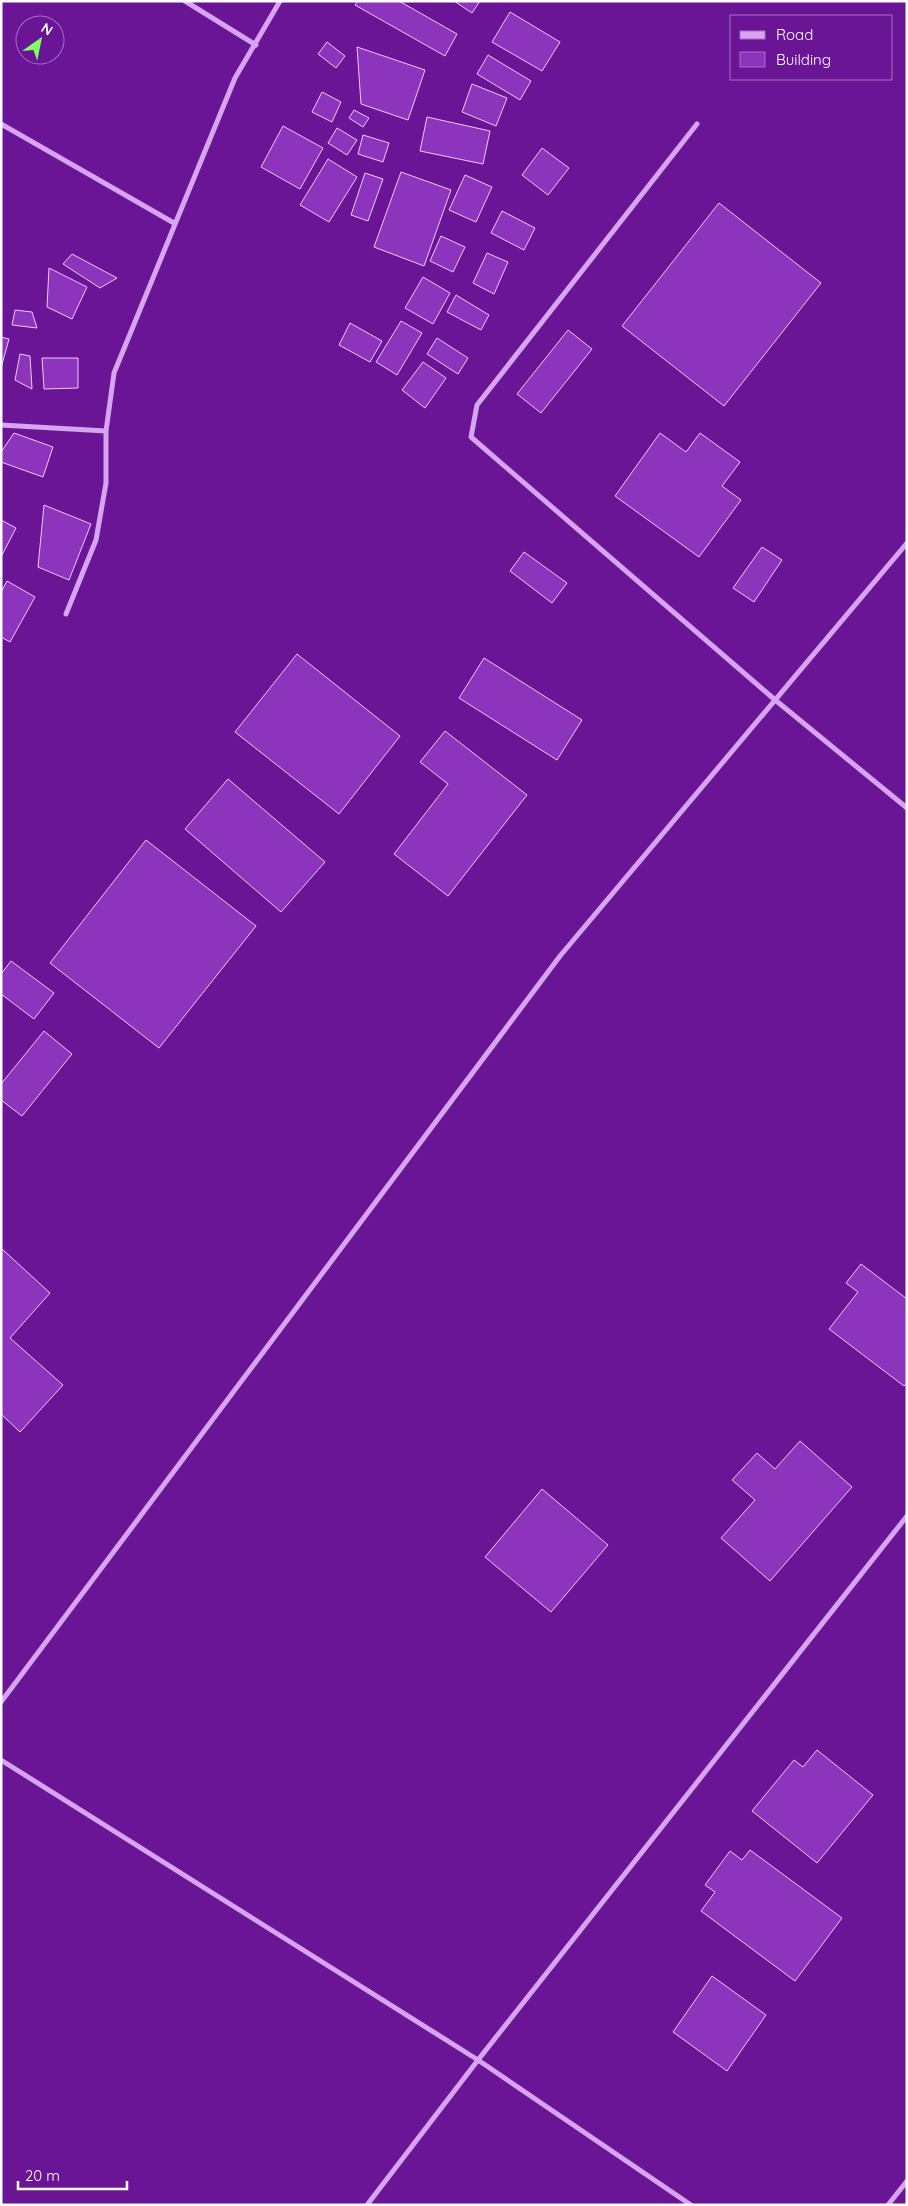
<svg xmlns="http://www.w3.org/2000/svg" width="908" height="2206" viewBox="0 0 908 2206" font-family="Quicksand,sans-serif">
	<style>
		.building { fill: #8c34bb; stroke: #ebccfd }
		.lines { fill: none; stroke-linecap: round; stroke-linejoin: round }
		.minor { stroke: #d7a4f2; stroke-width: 5 }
	</style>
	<rect width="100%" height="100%" fill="#6a1496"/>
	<!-- building -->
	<path class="building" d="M358 1H399L457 34 445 56 355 5Z
		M454 1H480L472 13Z
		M510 12 560 42 542 71 492 42Z
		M327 42 345 56 336 68 318 54Z
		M357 47 425 70 408 120 361 104Z
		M488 55 531 81 520 100 477 74Z
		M472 84 507 98 496 126 462 112Z
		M322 92 341 102 332 122 312 112Z
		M354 110 369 118 363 127 349 118Z
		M427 117 490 131 483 164 420 151Z
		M283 126 323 148 300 189 261 167Z
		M337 128 357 140 347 155 328 143Z
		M363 135 389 143 383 162 358 154Z
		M542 148 569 168 548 195 522 175Z
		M328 159 357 177 329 222 300 205Z
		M401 172 451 190 424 266 374 247Z
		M365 173 383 179 368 221 351 215Z
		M465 175 492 187 476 222 449 210Z
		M719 203 821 283 724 406 622 326Z
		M502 211 535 228 524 250 491 233Z
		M441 236 465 247 453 272 430 261Z
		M487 253 508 262 494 294 473 283Z
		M72 254 117 278 100 288 63 264Z
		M49 268 87 287 72 319 47 307Z
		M423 277 450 293 433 324 405 308Z
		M456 295 489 315 481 330 447 312Z
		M15 310 32 312 37 328 12 325Z
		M401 321 422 333 397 375 376 362Z
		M350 323 382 341 370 362 339 345Z
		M568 330 592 349 541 413 517 394Z
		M1 337 9 339 1 368Z
		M437 338 468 358 458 374 427 354Z
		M20 354 30 356 32 389 15 380Z
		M42 358H78V388L44 389Z
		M423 362 446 378 425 408 402 390Z
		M14 433 53 447 43 477 1 462V452Z
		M660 433 686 452 700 433 740 462 722 486 741 500 699 557 615 496Z
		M44 505 91 524 69 580 38 567Z
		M1 520 16 528 1 557Z
		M762 547 782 560 754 602 733 588Z
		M524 552 567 583 552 603 510 571Z
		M7 581 35 597 10 642 1 637V592Z
		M297 654 400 736 339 814 235 732Z
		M484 658 582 720 557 760 459 698Z
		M445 731 527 795 448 896 394 854 448 784 420 762Z
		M228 779 325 862 281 912 185 829Z
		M146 840 256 926 159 1048 50 963Z
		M11 961 54 993 34 1019 1 994V974Z
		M44 1031 72 1054 22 1116 1 1100V1084Z
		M1 1248 50 1293 10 1338 63 1385 20 1432 1 1414Z
		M861 1264 907 1299V1383L904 1386 829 1329 858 1292 846 1283Z
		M800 1441 852 1487 770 1581 721 1538 755 1500 732 1480 757 1453 775 1469Z
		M542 1489 608 1545 551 1612 485 1557Z
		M817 1750 873 1795 817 1863 752 1811 794 1760 803 1767Z
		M750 1850 842 1918 795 1981 701 1911 715 1892 705 1885 730 1851 742 1860Z
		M712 1976 766 2015 727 2071 673 2032Z"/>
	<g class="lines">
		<!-- minor -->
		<path class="minor" d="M185 1 256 45
			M1 124 174 223
			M697 124 477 405 471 437 774 699 907 808
			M1 425 106 431
			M66 614 96 540 106 483V431L114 373 235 78 280 1
			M1 1702 560 956 907 543
			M1 1760 478 2060 691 2205
			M367 2205 478 2060 907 1516
			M888 2205 907 2181"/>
	</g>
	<!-- border -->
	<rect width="908" height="2206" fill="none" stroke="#ffffff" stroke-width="5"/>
	<!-- legend -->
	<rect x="730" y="15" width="162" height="65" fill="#6a1496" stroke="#a672c0"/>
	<rect x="740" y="31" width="25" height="8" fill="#d7a4f2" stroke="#a672c0"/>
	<text x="776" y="40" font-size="15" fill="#ffffff">Road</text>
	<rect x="740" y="52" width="25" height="15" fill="#8c34bb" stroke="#a672c0"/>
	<text x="776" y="65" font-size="15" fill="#ffffff">Building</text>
	<!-- north arrow -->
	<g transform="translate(40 40) rotate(33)"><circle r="24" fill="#6a1496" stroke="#a672c0"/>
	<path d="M0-4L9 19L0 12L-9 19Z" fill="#82ff65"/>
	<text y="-8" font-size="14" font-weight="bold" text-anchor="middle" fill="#ffffff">N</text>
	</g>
	<!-- scale -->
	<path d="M18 2181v8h109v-8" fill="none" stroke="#ffffff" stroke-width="2.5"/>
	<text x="25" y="2181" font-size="15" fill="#ffffff" stroke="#6a1496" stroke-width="4" paint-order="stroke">20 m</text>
</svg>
